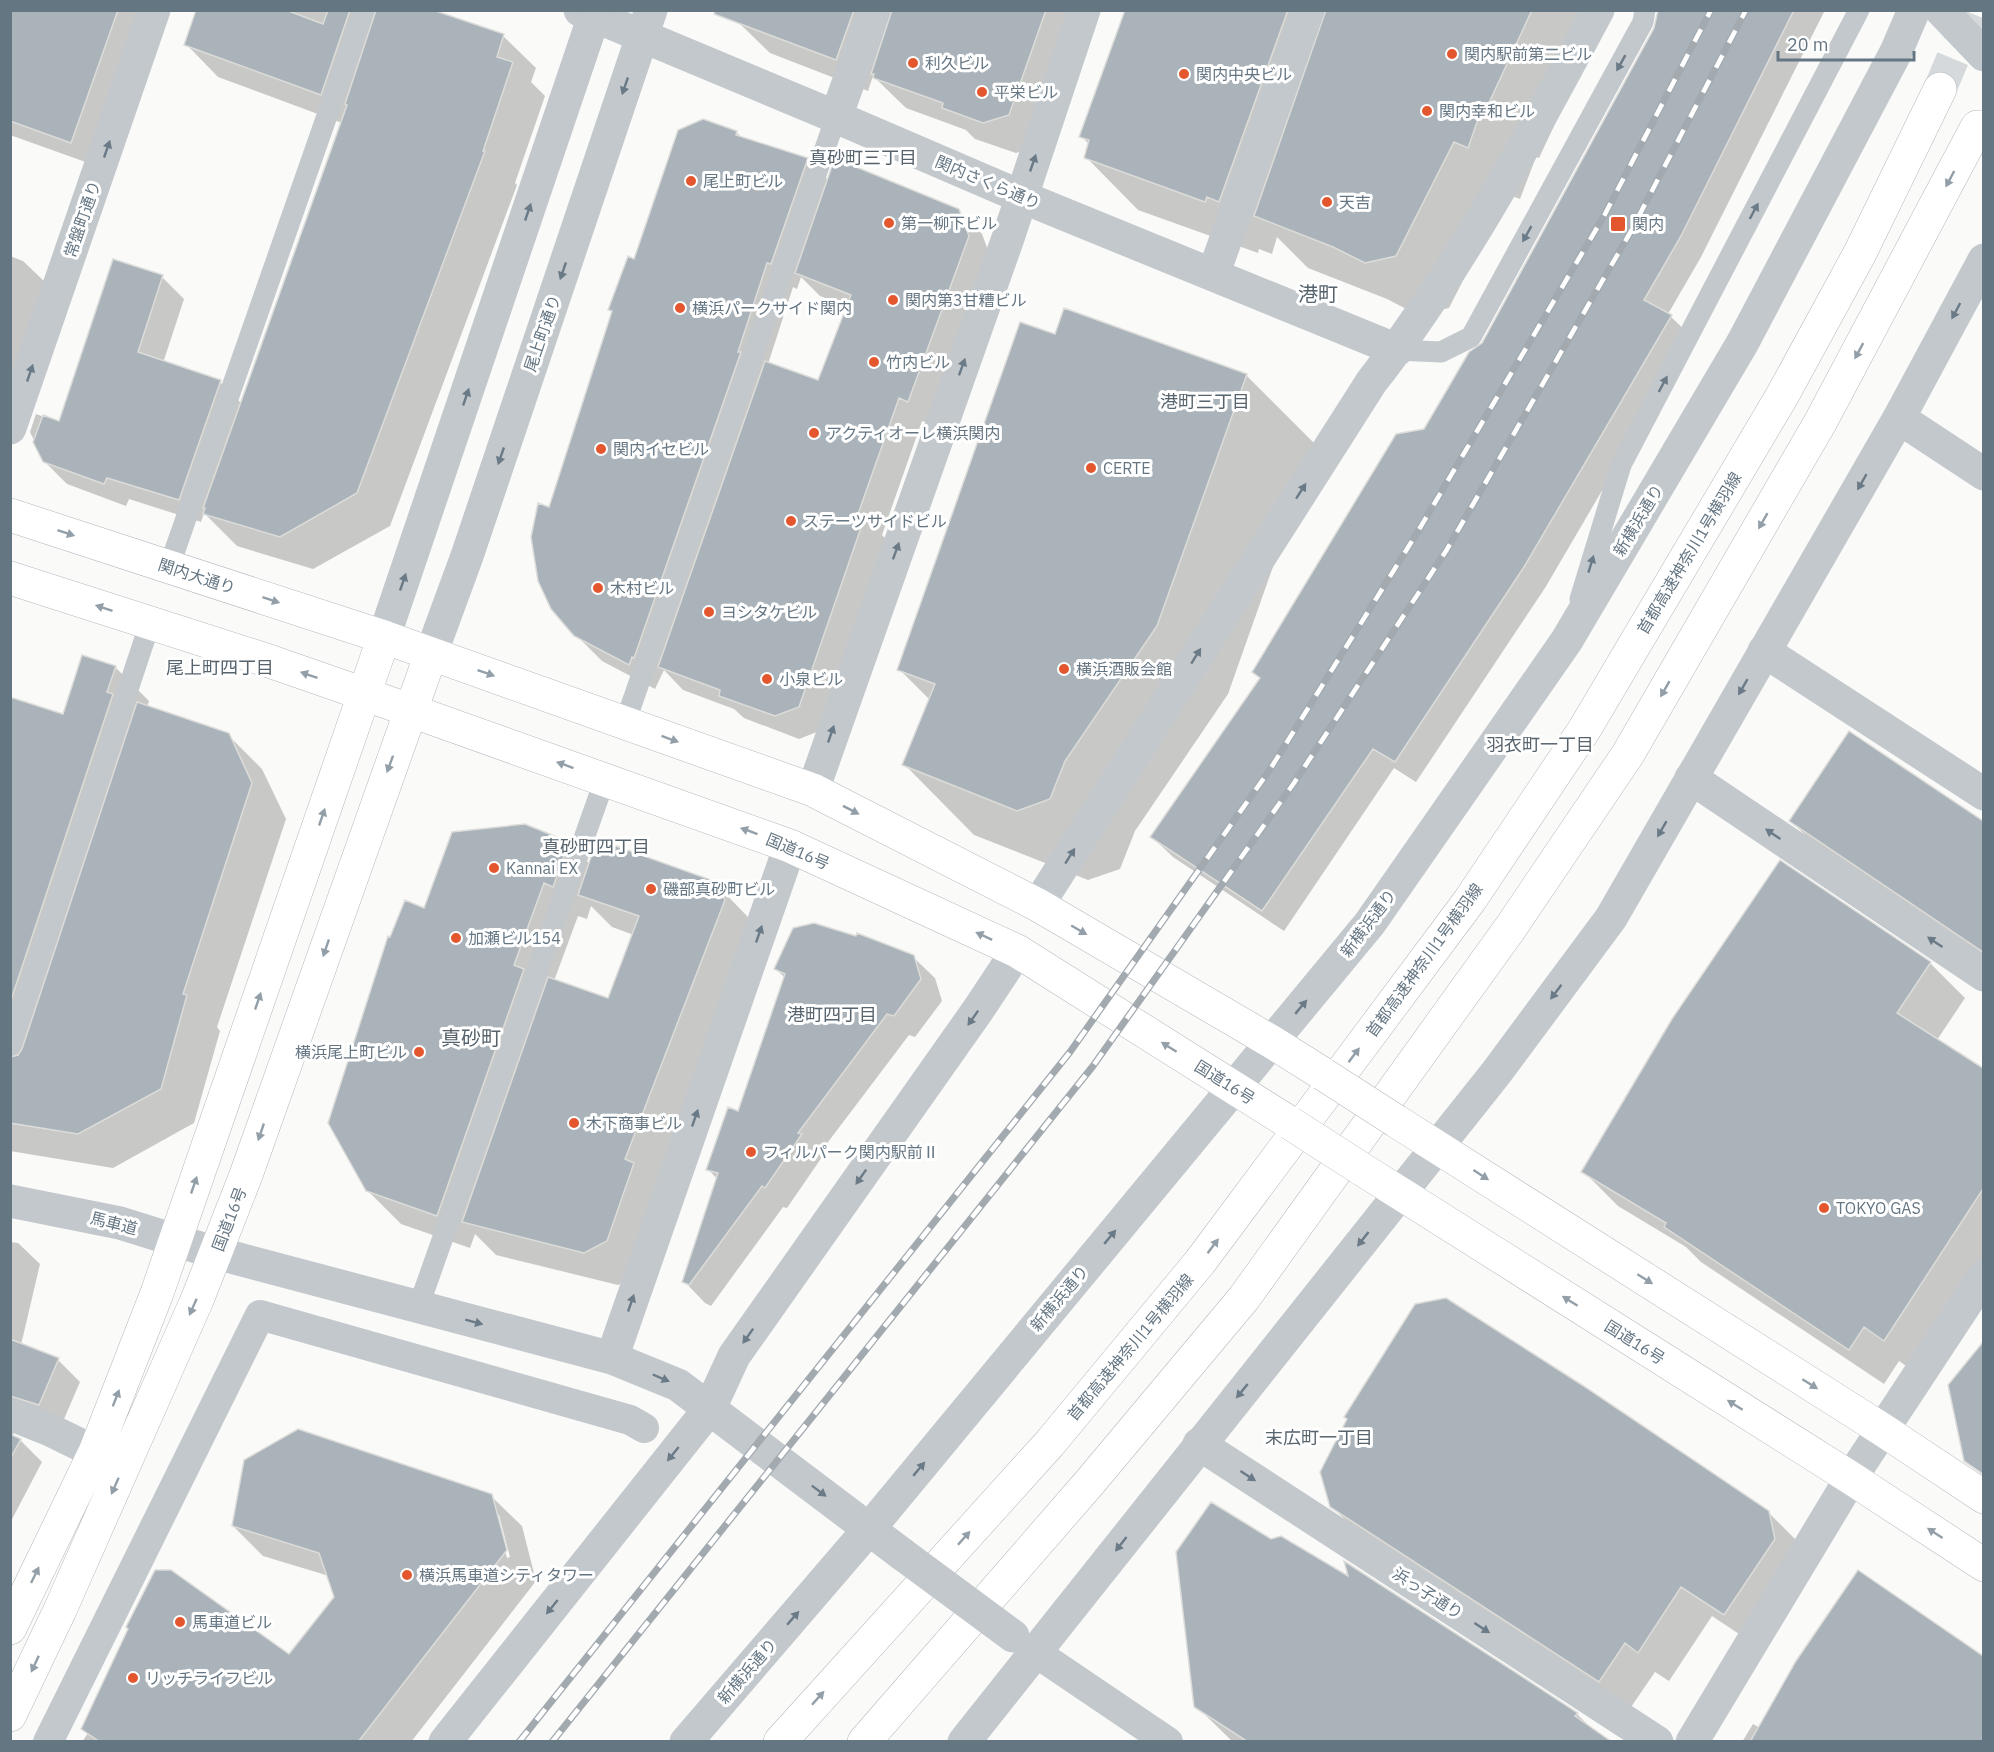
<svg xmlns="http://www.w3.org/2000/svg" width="1994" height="1752" viewBox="0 0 1994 1752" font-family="'IBM Plex Sans','Noto Sans JP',sans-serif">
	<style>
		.shadow { fill: #0003; fill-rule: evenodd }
		.building { fill: #aab3b9; stroke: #dcdcda; stroke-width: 1.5 }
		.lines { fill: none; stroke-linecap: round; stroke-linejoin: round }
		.motorway-tunnel { stroke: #d5d9db; stroke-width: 33; stroke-dasharray: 33 16; stroke-linecap: butt }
		.primary-casing { stroke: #b5babe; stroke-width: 34 }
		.trunk-casing { stroke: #b4b9bd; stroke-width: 34 }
		.motorway-casing { stroke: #b4b9bd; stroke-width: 34 }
		.service { stroke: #c3c8cc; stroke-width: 21 }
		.pedestrian { stroke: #c3c8cc; stroke-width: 30 }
		.minor { stroke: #c3c8cc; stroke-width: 33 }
		.tertiary { stroke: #c3c8cc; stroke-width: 33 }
		.primary { stroke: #fff; stroke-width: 33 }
		.trunk { stroke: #fff; stroke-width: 33 }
		.motorway { stroke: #fff; stroke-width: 33 }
		.rail-casing { stroke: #a2aab0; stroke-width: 7 }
		.rail { stroke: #fff; stroke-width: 4.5; stroke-dasharray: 14; stroke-linecap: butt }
		.trunk-bridge-casing { stroke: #b4b9bd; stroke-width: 34; stroke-linecap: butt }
		.minor-bridge { stroke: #c3c8cc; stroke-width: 33 }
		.trunk-bridge { stroke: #fff; stroke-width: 33 }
		.oneway { fill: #6a7a87 }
		.oneway2 { fill: #939fa8 }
		.poi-dot { fill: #e4572e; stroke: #fff; stroke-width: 2 }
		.labels { text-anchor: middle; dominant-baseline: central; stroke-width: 6; stroke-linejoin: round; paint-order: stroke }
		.poi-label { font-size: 16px; fill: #657683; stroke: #fff; text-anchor: start }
		.street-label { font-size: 16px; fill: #657683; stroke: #fff }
		.neighbourhood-label { font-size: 18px; fill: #57646e; stroke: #fff }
		.quarter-label { font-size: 20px; fill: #57646e; stroke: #fff }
	</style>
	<rect width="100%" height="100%" fill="#fafaf8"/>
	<!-- shadow -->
	<path class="shadow" d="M10 10H150L94 165 10 135Z
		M198 10H428L503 36 536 68 531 82 545 96 515 183 517 185 390 526 313 569 237 546 204 513 201 522 129 499 126 506 67 484 44 461 30 432 36 414 60 423 162 277 184 299 163 363 220 382 241 403 342 123 218 77 186 44Z
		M735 10H1087L1040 146 1016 153 975 139 966 130 906 108 873 76 868 91 770 53 738 22Z
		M1126 10H1605L1607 13 1539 158 1536 157 1520 199 1507 194 1449 308 1418 315 1387 299 1308 268 1277 237 1272 254 1259 249 1258 253 1138 210 1086 157 1090 145 1081 136Z
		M1658 10H1825L1701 257 1668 314 1692 337 1545 588 1416 782 1394 768 1284 931 1173 857 1152 837 1261 679 1253 672 1483 344 1656 29Z
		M736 132 742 138 807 160 829 181 958 210 982 234 992 261 931 424 922 421 882 535 888 541 822 730 799 739 744 718 734 709 683 690 664 670 655 689 602 661 576 635 550 509 613 312 610 310 635 261ZM801 277 820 296 848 307 819 382 768 364 793 287 797 289Z
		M10 256 23 261 47 284 10 422Z
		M1056 336 1246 375 1316 445 1228 694 1135 831 1120 869 1088 880 974 835 904 764 930 700 899 669Z
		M115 667 149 701 147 707 228 735 262 769 286 819 217 1027 220 1031 194 1123 113 1168 10 1151V698L63 716Z
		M1850 733 1984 823V962L1825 855 1791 821Z
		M568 843 590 864 599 855 714 882 747 916 757 934 639 1274 618 1285 496 1255 475 1234 470 1248 401 1224 367 1190 425 910ZM591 906 612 927 634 935 609 999 554 981 578 916 587 919Z
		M1780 862 1930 963 1965 998 1937 1040 1984 1069V1277L1919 1375 1899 1361 1884 1384 1701 1262 1686 1247 1618 1206 1583 1171Z
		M857 938 913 957 935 978 942 1001 915 1037 909 1035 819 1154 822 1157 787 1208 783 1207 711 1306 705 1303 684 1281 718 1180 708 1169 739 1113 785 978 776 969Z
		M10 1242 18 1243 40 1264 21 1345 58 1360 80 1382 61 1426 14 1429 13 1437 20 1440 42 1462 10 1523Z
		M1984 1344V1429L1980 1427V1431L1984 1433V1440L1955 1411 1950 1385Z
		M491 1496 522 1526 536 1581 411 1742H82L88 1733 289 1656 336 1597 329 1576 263 1556 233 1526ZM496 1515H499L510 1557 507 1558Z
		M1331 1506 1768 1512 1798 1542 1754 1644 1712 1616 1669 1681 1655 1672 1629 1710 1362 1536Z
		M1271 1540 1577 1714 1593 1730 1609 1742H1233L1196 1706Z
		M1858 1572 1984 1658V1742H1742L1753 1724 1760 1728Z"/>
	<!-- building -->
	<path class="building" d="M10 10H118L71 143 10 121Z
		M196 10H286L323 24 328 10H350L321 95 184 45Z
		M376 10H433L504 34 497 57 513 62 483 151H485L357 493 280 537 203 514 205 508H203L347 105 345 104Z
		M715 10H854L836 60 714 14Z
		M892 10H1046L1009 115 983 123 942 108 943 103 873 78 874 74H871Z
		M1125 10H1288L1219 202 1207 197 1205 202 1084 158 1089 140 1079 137Z
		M1326 10H1532L1487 107 1483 105 1468 148 1454 142 1396 256 1365 263 1333 247 1254 216Z
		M1658 10H1794L1681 236 1644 300 1672 315 1524 567 1395 762 1373 749 1262 911 1150 837 1260 678 1252 672 1396 434 1424 429 1469 352 1482 343 1654 28Z
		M703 119 737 131 736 135 808 158 771 264 767 263 738 352H741L634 658 632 657 629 665 574 636 551 609 538 581 531 537 538 503 549 507 612 311 608 310 628 256 634 259 678 130Z
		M839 160 959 209 969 236 908 402 899 398 858 514 865 516 799 707 775 716 719 696 720 690 658 667 765 361 818 380 851 295 795 273 832 166 836 168Z
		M113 259 163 275 138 352 221 380 179 500 107 478 104 484 43 462 33 442 43 415 59 421Z
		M1064 308 1247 374 1157 626 1065 761 1050 799 1017 811 902 765 935 684 897 670 1020 322 1055 334Z
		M82 655 116 666 107 692 113 694 10 1003V697L63 714Z
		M137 702 229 733 252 783 183 994 187 995 161 1089 78 1134 10 1123V1057L18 1055 22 1049Z
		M1849 731 1983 821V952L1789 821Z
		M525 824 569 842 553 887 544 883 514 965 524 969 437 1216 366 1191 328 1123 388 936 390 937 405 900 424 908 452 832Z
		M602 841 714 881 725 900 625 1159 634 1163 607 1241 584 1253 462 1222 548 977 608 998 639 916 578 895 593 851 598 853Z
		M1780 860 1931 962 1897 1013 1983 1068V1189L1884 1341 1864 1327 1849 1350 1664 1227 1666 1223 1581 1172 1672 1019Z
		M814 923 856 936 857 933 914 955 921 979 894 1016 887 1014 798 1133 802 1134 765 1188 762 1186 689 1285 682 1282 718 1173 706 1170 728 1107 738 1111 785 974 774 969 793 928Z
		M1446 1298 1582 1385 1769 1511 1775 1539 1724 1615 1681 1587 1638 1653 1625 1643 1599 1682 1330 1507 1320 1472 1347 1419 1344 1417 1415 1304Z
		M10 1339 59 1358 39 1405 10 1396Z
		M1983 1342V1474L1964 1461 1948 1385Z
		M298 1429 492 1494 507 1550 358 1742H100L81 1729 128 1629 126 1627 155 1570H171L289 1654 334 1597 319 1553 232 1526 244 1460Z
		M10 1434 21 1439 10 1459Z
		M1211 1502 1271 1539 1281 1536 1348 1576 1344 1561 1578 1713 1575 1716 1612 1742H1248L1194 1707 1176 1552Z
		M1858 1570 1983 1656V1742H1750L1796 1661Z"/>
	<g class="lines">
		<!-- motorway-tunnel -->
		<path class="motorway-tunnel" d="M1940 89 1973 10"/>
		<defs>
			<path id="primary" d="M10 515 384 637
				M10 578 269 661 364 694"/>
			<path id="trunk" d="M364 694 790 846 1017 951 1290 1123
				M1396 1121 1883 1430 1984 1497
				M1360 1168 1851 1478 1984 1565
				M10 1628 95 1452 157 1293 384 637 813 790 1038 905 1272 1042 1323 1074
				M10 1715 60 1610 197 1300 246 1175 431 654"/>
			<path id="motorway" d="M780 1742 1050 1443 1200 1262 1470 900 1584 730 1782 396 1860 253 1940 89
				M864 1742 1090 1482 1244 1298 1511 927 1628 754 1821 421 1977 127"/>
		</defs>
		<!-- primary casing -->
		<use href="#primary" class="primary-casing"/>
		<!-- trunk casing -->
		<use href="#trunk" class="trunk-casing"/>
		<!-- motorway casing -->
		<use href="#motorway" class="motorway-casing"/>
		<!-- service -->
		<path class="service" d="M1397 350 1441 352 1471 337 1643 22 1645 10
			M169 567 364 10
			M1580 599 1621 465 1859 10
			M625 723 836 117
			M10 1045 150 623
			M418 1308 605 779"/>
		<!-- pedestrian -->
		<path class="pedestrian" d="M1035 1652 1168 1742
			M48 1742 260 1315 630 1420 644 1428"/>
		<!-- minor -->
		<path class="minor" d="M580 10 836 117 1022 197 1397 350
			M1941 10 1984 55
			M836 117 874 10
			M1213 275 1308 10
			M10 428 154 10
			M1764 651 1984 794
			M1691 778 1984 975
			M813 790 1008 238 1084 10
			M1038 905 1372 381C1397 350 1419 317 1441 284 1499 196 1548 103 1598 10
			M10 1201 120 1223 216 1253 612 1358 678 1385 902 1554
			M612 1358 790 846
			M10 1414 50 1430 95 1452
			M1199 1444 1657 1742
			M445 1742 710 1408 734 1356 978 1010 1017 951"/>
		<!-- tertiary -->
		<path class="tertiary" d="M1899 418 1984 474
			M384 637 596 10
			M431 654 467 556 651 10
			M686 1742 869 1529 1370 923 1567 640 1743 342 1896 52 1914 10
			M964 1742 1496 1073 1611 918 1899 418 1984 260
			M1692 1742 1851 1478 1984 1276"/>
		<!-- primary -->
		<use href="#primary" class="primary"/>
		<!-- trunk -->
		<use href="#trunk" class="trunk"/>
		<!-- motorway -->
		<use href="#motorway" class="motorway"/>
		<defs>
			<path id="rail" d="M519 1742 1070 1052 1269 771 1417 533 1604 216 1711 10
				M552 1742 1093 1066 1294 783 1446 551 1630 233 1746 10"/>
		</defs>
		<!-- rail casing -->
		<use href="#rail" class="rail-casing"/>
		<!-- rail -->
		<use href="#rail" class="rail"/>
		<defs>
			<path id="trunk-bridge" d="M1323 1074 1396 1121
				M1290 1123 1360 1168"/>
		</defs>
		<!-- trunk-bridge casing -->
		<use href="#trunk-bridge" class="trunk-bridge-casing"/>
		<!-- minor-bridge -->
		<path class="minor-bridge" d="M902 1554 1013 1636"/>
		<!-- trunk-bridge -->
		<use href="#trunk-bridge" class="trunk-bridge"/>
	</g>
	<!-- one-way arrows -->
	<defs><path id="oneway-solid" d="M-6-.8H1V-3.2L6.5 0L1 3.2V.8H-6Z" transform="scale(1.5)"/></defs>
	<g class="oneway">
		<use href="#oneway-solid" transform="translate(1621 63) rotate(119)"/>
		<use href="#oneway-solid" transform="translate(625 86) rotate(109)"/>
		<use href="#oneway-solid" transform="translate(107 149) rotate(-71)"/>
		<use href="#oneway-solid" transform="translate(1033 163) rotate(-71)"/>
		<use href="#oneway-solid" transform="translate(1754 211) rotate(-62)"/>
		<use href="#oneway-solid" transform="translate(528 212) rotate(-71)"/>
		<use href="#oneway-solid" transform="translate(1527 234) rotate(119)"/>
		<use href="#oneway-solid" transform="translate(563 271) rotate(109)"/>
		<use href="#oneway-solid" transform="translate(1956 311) rotate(118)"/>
		<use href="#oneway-solid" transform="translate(962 367) rotate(-70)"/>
		<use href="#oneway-solid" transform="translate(30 373) rotate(-71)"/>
		<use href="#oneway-solid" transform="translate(1663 384) rotate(-62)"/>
		<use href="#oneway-solid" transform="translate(466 397) rotate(-71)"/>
		<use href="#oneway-solid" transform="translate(501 456) rotate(109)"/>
		<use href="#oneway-solid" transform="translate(1862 482) rotate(120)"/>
		<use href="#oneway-solid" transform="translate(1301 491) rotate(-57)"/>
		<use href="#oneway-solid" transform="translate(896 551) rotate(-70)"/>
		<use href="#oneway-solid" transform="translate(1591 564) rotate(-73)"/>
		<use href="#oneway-solid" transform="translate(403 582) rotate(-71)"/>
		<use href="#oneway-solid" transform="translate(1196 656) rotate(-58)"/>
		<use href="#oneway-solid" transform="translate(1743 687) rotate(120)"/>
		<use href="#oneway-solid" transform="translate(831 734) rotate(-71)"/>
		<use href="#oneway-solid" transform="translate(1662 829) rotate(120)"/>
		<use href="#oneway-solid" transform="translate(1773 834) rotate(-146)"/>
		<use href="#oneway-solid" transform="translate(1070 856) rotate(-58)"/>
		<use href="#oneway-solid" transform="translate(759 934) rotate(-71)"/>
		<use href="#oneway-solid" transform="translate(1935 942) rotate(-146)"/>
		<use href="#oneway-solid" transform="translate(1556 992) rotate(127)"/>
		<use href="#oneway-solid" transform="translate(1301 1007) rotate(-50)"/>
		<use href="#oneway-solid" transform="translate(973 1018) rotate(125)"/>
		<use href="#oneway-solid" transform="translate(695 1118) rotate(-71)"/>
		<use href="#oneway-solid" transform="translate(861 1177) rotate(125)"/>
		<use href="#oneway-solid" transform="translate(1110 1237) rotate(-50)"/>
		<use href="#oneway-solid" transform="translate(1363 1239) rotate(128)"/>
		<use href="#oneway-solid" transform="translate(631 1303) rotate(-71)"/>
		<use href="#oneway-solid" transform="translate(474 1322) rotate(15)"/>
		<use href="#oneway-solid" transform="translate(748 1336) rotate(125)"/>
		<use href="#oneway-solid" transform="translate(661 1378) rotate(23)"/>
		<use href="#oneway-solid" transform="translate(1242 1391) rotate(129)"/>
		<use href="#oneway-solid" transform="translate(673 1454) rotate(129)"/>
		<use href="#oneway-solid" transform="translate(919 1469) rotate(-50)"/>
		<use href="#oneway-solid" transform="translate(1248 1476) rotate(33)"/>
		<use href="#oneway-solid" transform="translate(819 1491) rotate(37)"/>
		<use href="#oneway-solid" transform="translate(1121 1544) rotate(128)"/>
		<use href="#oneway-solid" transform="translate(552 1607) rotate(129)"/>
		<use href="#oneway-solid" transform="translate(793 1618) rotate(-49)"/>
		<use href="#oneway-solid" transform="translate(1482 1628) rotate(33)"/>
	</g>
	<g class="oneway2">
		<use href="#oneway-solid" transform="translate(1950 179) rotate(118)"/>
		<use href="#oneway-solid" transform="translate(1859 351) rotate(118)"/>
		<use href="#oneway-solid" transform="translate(1763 521) rotate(120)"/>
		<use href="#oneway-solid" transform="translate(66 533) rotate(18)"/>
		<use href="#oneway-solid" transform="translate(271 600) rotate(18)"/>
		<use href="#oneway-solid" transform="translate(104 608) rotate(-162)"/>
		<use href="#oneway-solid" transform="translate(486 673) rotate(19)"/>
		<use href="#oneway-solid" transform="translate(309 675) rotate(-161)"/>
		<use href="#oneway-solid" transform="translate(1665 689) rotate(120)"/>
		<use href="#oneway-solid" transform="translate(670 739) rotate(20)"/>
		<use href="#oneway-solid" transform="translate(390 764) rotate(110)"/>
		<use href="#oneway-solid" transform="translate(565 765) rotate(-160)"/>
		<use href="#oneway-solid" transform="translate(851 810) rotate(27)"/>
		<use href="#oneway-solid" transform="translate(322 817) rotate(-71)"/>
		<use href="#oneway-solid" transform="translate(749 831) rotate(-160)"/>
		<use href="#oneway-solid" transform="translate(1079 930) rotate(30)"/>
		<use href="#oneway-solid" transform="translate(984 936) rotate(-155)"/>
		<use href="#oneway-solid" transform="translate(326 948) rotate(109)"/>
		<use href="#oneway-solid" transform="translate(258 1001) rotate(-71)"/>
		<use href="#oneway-solid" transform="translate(1169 1047) rotate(-148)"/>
		<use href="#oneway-solid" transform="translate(1354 1055) rotate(-53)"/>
		<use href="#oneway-solid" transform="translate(261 1132) rotate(109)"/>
		<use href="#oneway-solid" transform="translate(1481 1175) rotate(33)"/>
		<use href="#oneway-solid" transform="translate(194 1185) rotate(-71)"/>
		<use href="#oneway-solid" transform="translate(1213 1246) rotate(-53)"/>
		<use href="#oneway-solid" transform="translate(1645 1279) rotate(32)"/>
		<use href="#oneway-solid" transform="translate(1570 1301) rotate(-148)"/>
		<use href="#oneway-solid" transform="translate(193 1307) rotate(114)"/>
		<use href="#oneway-solid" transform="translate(1810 1384) rotate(32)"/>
		<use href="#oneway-solid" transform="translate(116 1398) rotate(-69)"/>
		<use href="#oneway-solid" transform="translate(1735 1405) rotate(-148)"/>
		<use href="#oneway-solid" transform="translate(115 1486) rotate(114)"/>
		<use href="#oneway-solid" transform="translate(1935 1533) rotate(-147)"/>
		<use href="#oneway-solid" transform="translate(964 1538) rotate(-48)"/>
		<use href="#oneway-solid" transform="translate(35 1575) rotate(-64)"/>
		<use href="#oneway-solid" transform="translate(35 1664) rotate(115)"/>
		<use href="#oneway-solid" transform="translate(818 1698) rotate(-48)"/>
	</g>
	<!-- markers -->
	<g class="poi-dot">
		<circle cx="1452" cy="54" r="6"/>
		<circle cx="913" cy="63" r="6"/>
		<circle cx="1184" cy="74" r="6"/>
		<circle cx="982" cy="92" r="6"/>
		<circle cx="1427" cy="111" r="6"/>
		<circle cx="691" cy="181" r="6"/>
		<circle cx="1327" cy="202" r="6"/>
		<circle cx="889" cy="223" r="6"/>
		<rect x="1610" y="216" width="16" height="16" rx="3"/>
		<circle cx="893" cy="300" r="6"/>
		<circle cx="680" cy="308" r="6"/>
		<circle cx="874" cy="362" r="6"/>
		<circle cx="814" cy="433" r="6"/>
		<circle cx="601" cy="449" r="6"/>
		<circle cx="1091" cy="468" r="6"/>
		<circle cx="791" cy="521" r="6"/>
		<circle cx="598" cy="588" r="6"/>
		<circle cx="709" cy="612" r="6"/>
		<circle cx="1064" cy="669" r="6"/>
		<circle cx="767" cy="679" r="6"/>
		<circle cx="494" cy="868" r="6"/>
		<circle cx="651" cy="889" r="6"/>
		<circle cx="456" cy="938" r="6"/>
		<circle cx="419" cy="1052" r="6"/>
		<circle cx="574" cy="1123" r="6"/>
		<circle cx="751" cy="1152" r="6"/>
		<circle cx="1824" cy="1208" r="6"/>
		<circle cx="407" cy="1575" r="6"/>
		<circle cx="180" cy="1622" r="6"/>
		<circle cx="133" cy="1678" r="6"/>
	</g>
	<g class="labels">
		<!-- poi labels -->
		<g class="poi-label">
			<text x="1464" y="54">関内駅前第二ビル</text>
			<text x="925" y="63">利久ビル</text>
			<text x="1196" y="74">関内中央ビル</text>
			<text x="994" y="92">平栄ビル</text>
			<text x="1439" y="111">関内幸和ビル</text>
			<text x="703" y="181">尾上町ビル</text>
			<text x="1339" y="202">天吉</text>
			<text x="901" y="223">第一柳下ビル</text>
			<text x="1632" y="224">関内</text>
			<text x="905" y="300">関内第3甘糟ビル</text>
			<text x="692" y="308">横浜パークサイド関内</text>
			<text x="886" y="362">竹内ビル</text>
			<text x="826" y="433">アクティオーレ横浜関内</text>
			<text x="613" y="449">関内イセビル</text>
			<text x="1103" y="468">CERTE</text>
			<text x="803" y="521">ステーツサイドビル</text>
			<text x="610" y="588">木村ビル</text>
			<text x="721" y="612">ヨシタケビル</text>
			<text x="1076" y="669">横浜酒販会館</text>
			<text x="779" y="679">小泉ビル</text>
			<text x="506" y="868">Kannai EX</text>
			<text x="663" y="889">磯部真砂町ビル</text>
			<text x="468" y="938">加瀬ビル154</text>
			<text x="407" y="1052" text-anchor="end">横浜尾上町ビル</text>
			<text x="586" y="1123">木下商事ビル</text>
			<text x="763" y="1152">フィルパーク関内駅前Ⅱ</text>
			<text x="1836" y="1208">TOKYO GAS</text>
			<text x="419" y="1575">横浜馬車道シティタワー</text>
			<text x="192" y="1622">馬車道ビル</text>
			<text x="145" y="1678">リッチライフビル</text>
		</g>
		<!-- street labels -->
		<g class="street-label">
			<text transform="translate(988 182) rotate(23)">関内さくら通り</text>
			<text transform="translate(82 219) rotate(-71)">常盤町通り</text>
			<text transform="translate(542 333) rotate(-71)">尾上町通り</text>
			<text transform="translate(1638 520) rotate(-59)">新横浜通り</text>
			<text transform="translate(1689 553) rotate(-59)">首都高速神奈川1号横羽線</text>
			<text transform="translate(197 576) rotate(18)">関内大通り</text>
			<text transform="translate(798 851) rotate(23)">国道16号</text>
			<text transform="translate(1368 923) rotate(-53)">新横浜通り</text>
			<text transform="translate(1424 960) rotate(-54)">首都高速神奈川1号横羽線</text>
			<text transform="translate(1225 1082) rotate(32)">国道16号</text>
			<text transform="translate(229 1219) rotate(-69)">国道16号</text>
			<text transform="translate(114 1223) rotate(14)">馬車道</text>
			<text transform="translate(1059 1298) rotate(-50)">新横浜通り</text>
			<text transform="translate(1635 1342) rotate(32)">国道16号</text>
			<text transform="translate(1130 1347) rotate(-50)">首都高速神奈川1号横羽線</text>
			<text transform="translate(1428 1593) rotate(33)">浜っ子通り</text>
			<text transform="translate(747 1671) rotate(-49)">新横浜通り</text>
		</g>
		<!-- neighbourhood labels -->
		<g class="neighbourhood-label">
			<text x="863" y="157">真砂町三丁目</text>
			<text x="1205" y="401">港町三丁目</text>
			<text x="220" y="667">尾上町四丁目</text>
			<text x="1540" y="744">羽衣町一丁目</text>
			<text x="596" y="846">真砂町四丁目</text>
			<text x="832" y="1014">港町四丁目</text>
			<text x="1319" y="1437">末広町一丁目</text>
		</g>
		<!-- quarter labels -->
		<g class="quarter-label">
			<text x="1318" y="293">港町</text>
			<text x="471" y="1037">真砂町</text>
		</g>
	</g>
	<!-- border -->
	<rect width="1994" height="1752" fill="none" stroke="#657683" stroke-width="24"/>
	<!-- scale -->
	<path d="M1778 51v9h136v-9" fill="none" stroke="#657683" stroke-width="3"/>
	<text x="1787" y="51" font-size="18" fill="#657683" stroke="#ffffff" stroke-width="4.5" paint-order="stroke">20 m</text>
</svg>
